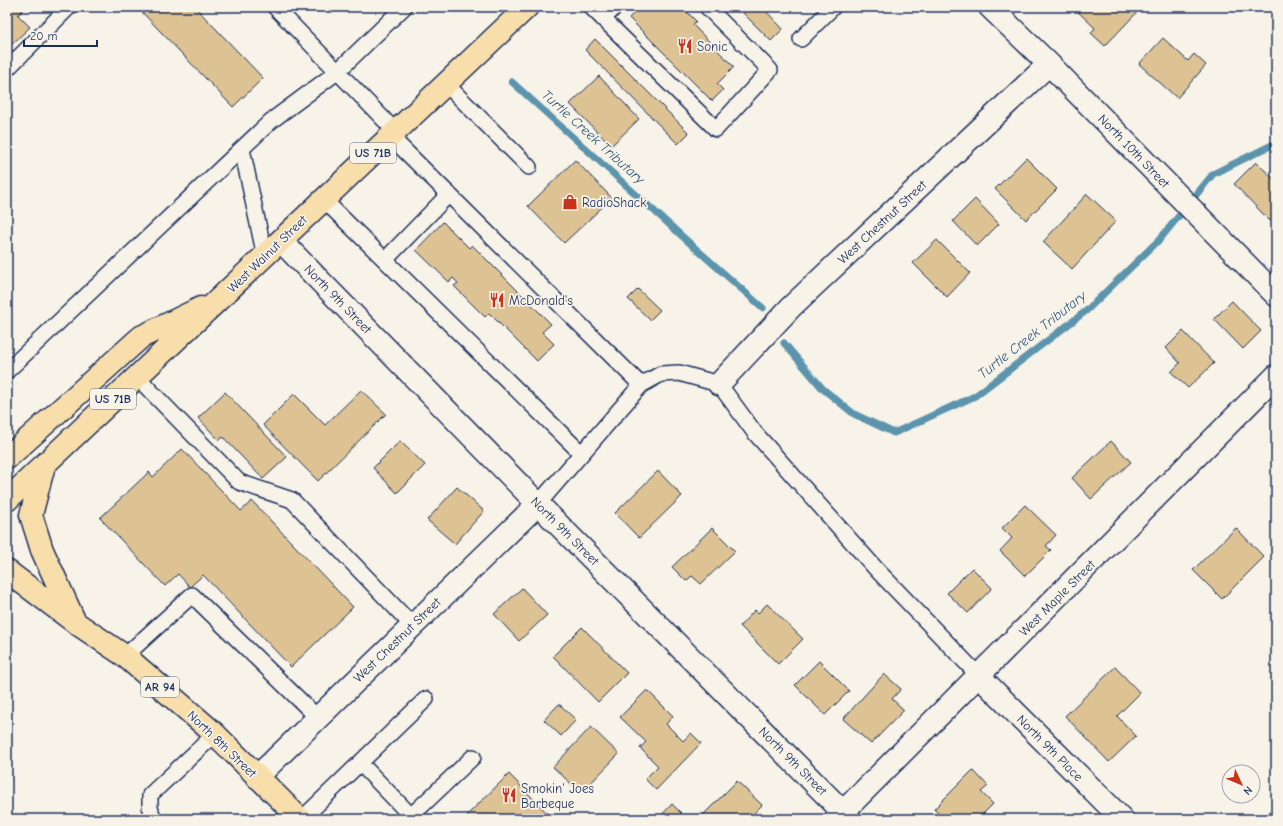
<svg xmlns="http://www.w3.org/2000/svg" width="1283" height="826" viewBox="0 0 1283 826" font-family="'Comic Neue',sans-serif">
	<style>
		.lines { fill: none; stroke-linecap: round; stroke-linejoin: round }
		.stream { stroke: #5c94ad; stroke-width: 7 }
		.building { fill: #ddc393; stroke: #1b2f5e }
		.lane-casing { stroke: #1b2f5e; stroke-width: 18 }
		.street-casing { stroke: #1b2f5e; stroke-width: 25 }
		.primary-casing { stroke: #1b2f5e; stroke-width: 25 }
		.lane { stroke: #f7f3e8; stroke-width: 15 }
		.street { stroke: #f7f3e8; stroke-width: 22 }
		.primary { stroke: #f8deab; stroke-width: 22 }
		.labels { text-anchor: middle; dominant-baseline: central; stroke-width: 3.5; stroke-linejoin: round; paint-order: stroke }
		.shield { fill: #f7f3e8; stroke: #5d6a87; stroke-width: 1 }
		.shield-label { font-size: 12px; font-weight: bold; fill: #1b2f5e }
		.poi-label { font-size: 13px; fill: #1b2f5e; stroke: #f7f3e8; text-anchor: start }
		.street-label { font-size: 13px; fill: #1b2f5e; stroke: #f7f3e8 }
		.water-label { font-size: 14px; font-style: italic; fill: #36597f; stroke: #f7f3e8 }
	</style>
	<rect width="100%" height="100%" fill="#f7f3e8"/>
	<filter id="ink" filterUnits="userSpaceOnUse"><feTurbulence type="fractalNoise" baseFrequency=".025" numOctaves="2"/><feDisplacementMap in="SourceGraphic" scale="8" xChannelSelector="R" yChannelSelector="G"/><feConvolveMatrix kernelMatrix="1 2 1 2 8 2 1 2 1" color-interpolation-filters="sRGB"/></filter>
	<g filter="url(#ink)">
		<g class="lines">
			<!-- stream -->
			<path class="stream" d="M512 82 694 247 763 308
				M784 343 823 389 854 414 894 433 975 396 1086 311 1160 239 1213 174 1276 143"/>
		</g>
		<!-- building -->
		<path class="building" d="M7 7H26L18 15 30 27 7 49Z
			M137 7H195L263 78 233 107Z
			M640 7 644 8 645 7H682L696 21 693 25 734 67 717 84 723 90 712 101 629 18Z
			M737 7H762L783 29 771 41Z
			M1073 7H1142L1105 46 1091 33 1095 28Z
			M1163 38 1188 61 1194 54 1206 65 1177 98 1139 64Z
			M595 39 689 133 678 144 585 50Z
			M599 76 639 119 611 146 570 104Z
			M1026 158 1057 189 1026 220 995 189Z
			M575 160 612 198 564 243 528 206Z
			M1256 162 1276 181V215L1270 221 1234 184Z
			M1087 194 1116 221 1072 269 1043 242Z
			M975 199 999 224 977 246 953 221Z
			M443 222 469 248 472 245 551 324 542 332 554 344 537 361 489 313 485 317 454 286 458 283 453 278 449 282 416 250Z
			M937 240 970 273 947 297 913 263Z
			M638 289 660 310 650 320 628 299Z
			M1232 301 1261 331 1243 349 1214 319Z
			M1183 331 1214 363 1188 388 1171 372 1180 363 1166 348Z
			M361 390 386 414 318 481 263 425 294 394 325 425Z
			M225 392 287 457 263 479 223 437 219 440 198 418Z
			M400 441 425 465 397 493 373 468Z
			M1111 441 1131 462 1091 499 1072 478Z
			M182 449 241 511 252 501 353 607 291 667 203 575 190 587 178 574 165 586 100 518 149 472 153 477Z
			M658 471 682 496 639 538 615 513Z
			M457 487 484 511 455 544 427 520Z
			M1025 505 1056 535 1046 546 1051 550 1025 576 1000 551 1012 538 1002 528Z
			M712 528 735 551 701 584 692 576 686 581 672 567Z
			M1236 528 1264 557 1222 599 1193 570Z
			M972 568 992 588 968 613 947 593Z
			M522 588 547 615 519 641 494 614Z
			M767 604 803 639 778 664 740 626 755 610 758 613Z
			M582 627 627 673 598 702 553 656Z
			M819 661 849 691 825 715 795 685Z
			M1115 667 1140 693 1117 716 1136 736 1109 762 1065 716Z
			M884 674 901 689 892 699 904 710 871 744 843 719Z
			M647 690 673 716 666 724 683 741 691 733 701 743 656 790 645 779 658 766 640 748 646 742 620 717Z
			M559 704 576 720 561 736 544 720Z
			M591 727 619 754 581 793 553 767Z
			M973 770 988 786 981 792 993 804 978 819H943L934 809Z
			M509 774 553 819H470L467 815Z
			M737 781 762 805 748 819H699Z
			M672 804 687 819H658Z
			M1271 811 1276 817V819H1263Z"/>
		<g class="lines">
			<defs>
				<path id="lane" d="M275 7 396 132
					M591 7 716 129 770 70 707 7
					M603 19 615 7
					M801 39 833 7
					M7 69 69 7
					M446 84 529 167
					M391 137 641 385
					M242 149 265 257
					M324 200 581 453
					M385 260 449 194
					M7 371 271 121 337 72 404 7
					M137 377 239 482 292 500 413 626
					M538 504 641 385 661 374 679 373 719 384 755 433 877 570 979 676
					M125 656 192 595 318 718
					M360 763 414 819
					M411 816 473 757
					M153 819 150 807V795L215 734
					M302 819 426 699"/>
				<path id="street" d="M990 7 1049 64 1276 295
					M281 241 538 504 850 819
					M719 384 791 307 1049 64
					M979 676 1122 819
					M257 777 538 504
					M836 819 1276 376"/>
				<path id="primary" d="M7 458 141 337 201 308
					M44 465 31 515 42 550 74 620
					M7 500 527 7
					M7 571 76 623 125 656 215 734 300 819"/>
			</defs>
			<!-- lane casing -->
			<use href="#lane" class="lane-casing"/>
			<!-- street casing -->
			<use href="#street" class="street-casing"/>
			<!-- primary casing -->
			<use href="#primary" class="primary-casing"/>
			<!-- lane -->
			<use href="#lane" class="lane"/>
			<!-- street -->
			<use href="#street" class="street"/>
			<!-- primary -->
			<use href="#primary" class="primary"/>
		</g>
	</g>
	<!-- icons -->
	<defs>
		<symbol id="restaurant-bare" viewBox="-9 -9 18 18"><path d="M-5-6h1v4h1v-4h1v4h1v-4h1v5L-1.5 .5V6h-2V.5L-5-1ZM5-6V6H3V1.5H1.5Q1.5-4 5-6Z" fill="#c8321e" stroke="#f7f3e8" stroke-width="2.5" paint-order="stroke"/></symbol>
		<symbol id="shop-bare" viewBox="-9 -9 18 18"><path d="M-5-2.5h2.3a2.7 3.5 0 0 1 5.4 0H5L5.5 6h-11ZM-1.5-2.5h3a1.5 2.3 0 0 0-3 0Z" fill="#c8321e" stroke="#f7f3e8" stroke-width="2.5" paint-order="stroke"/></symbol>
	</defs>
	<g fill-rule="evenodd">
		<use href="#restaurant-bare" x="674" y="35" width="22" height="22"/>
		<use href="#shop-bare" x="559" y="191" width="22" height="22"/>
		<use href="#restaurant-bare" x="486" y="289" width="22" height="22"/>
		<use href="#restaurant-bare" x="498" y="784" width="22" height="22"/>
	</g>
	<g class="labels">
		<!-- shield labels -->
		<g class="shield">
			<rect x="350" y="143" width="46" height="20" rx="3"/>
			<rect x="90" y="389" width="46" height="20" rx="3"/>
			<rect x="141" y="677" width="38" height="20" rx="3"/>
		</g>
		<g class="shield-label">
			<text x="373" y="153">US 71B</text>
			<text x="113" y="399">US 71B</text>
			<text x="160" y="687">AR 94</text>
		</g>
		<!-- poi labels -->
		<g class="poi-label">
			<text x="697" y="46">Sonic</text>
			<text x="582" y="202">RadioShack</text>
			<text x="509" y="300">McDonald's</text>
			<text x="521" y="788">Smokin' Joes<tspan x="521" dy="15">Barbeque</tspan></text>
		</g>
		<!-- street labels -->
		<g class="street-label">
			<text transform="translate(1134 151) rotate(46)">North 10th Street</text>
			<text transform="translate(882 222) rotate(-43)">West Chestnut Street</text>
			<text transform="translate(267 254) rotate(-44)">West Walnut Street</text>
			<text transform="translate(338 299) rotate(46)">North 9th Street</text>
			<text transform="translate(565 531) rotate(45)">North 9th Street</text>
			<text transform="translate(1057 598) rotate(-45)">West Maple Street</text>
			<text transform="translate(397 640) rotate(-44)">West Chestnut Street</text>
			<text transform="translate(222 744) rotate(44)">North 8th Street</text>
			<text transform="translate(1050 748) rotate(45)">North 9th Place</text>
			<text transform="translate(793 761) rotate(45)">North 9th Street</text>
		</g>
		<!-- water labels -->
		<g class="water-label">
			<text transform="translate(593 137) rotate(42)">Turtle Creek Tributary</text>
			<text transform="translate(1032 335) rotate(-38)">Turtle Creek Tributary</text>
		</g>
	</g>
	<!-- margin -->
	<rect width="1283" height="826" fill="none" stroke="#f7f3e8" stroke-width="24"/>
	<rect x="12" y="12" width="1259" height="802" fill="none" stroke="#1b2f5e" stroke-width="1.5" filter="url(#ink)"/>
	<!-- north arrow -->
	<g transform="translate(1241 784) rotate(134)"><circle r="19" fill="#f7f3e8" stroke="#9fa5b1"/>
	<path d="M0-3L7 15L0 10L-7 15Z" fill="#c8321e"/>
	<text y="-6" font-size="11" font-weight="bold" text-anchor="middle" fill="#1b2f5e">N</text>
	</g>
	<!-- scale -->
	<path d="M24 40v6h73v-6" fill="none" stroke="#1b2f5e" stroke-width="2"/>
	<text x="30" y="40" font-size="12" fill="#1b2f5e" stroke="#f7f3e8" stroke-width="3" paint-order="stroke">20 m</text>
</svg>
